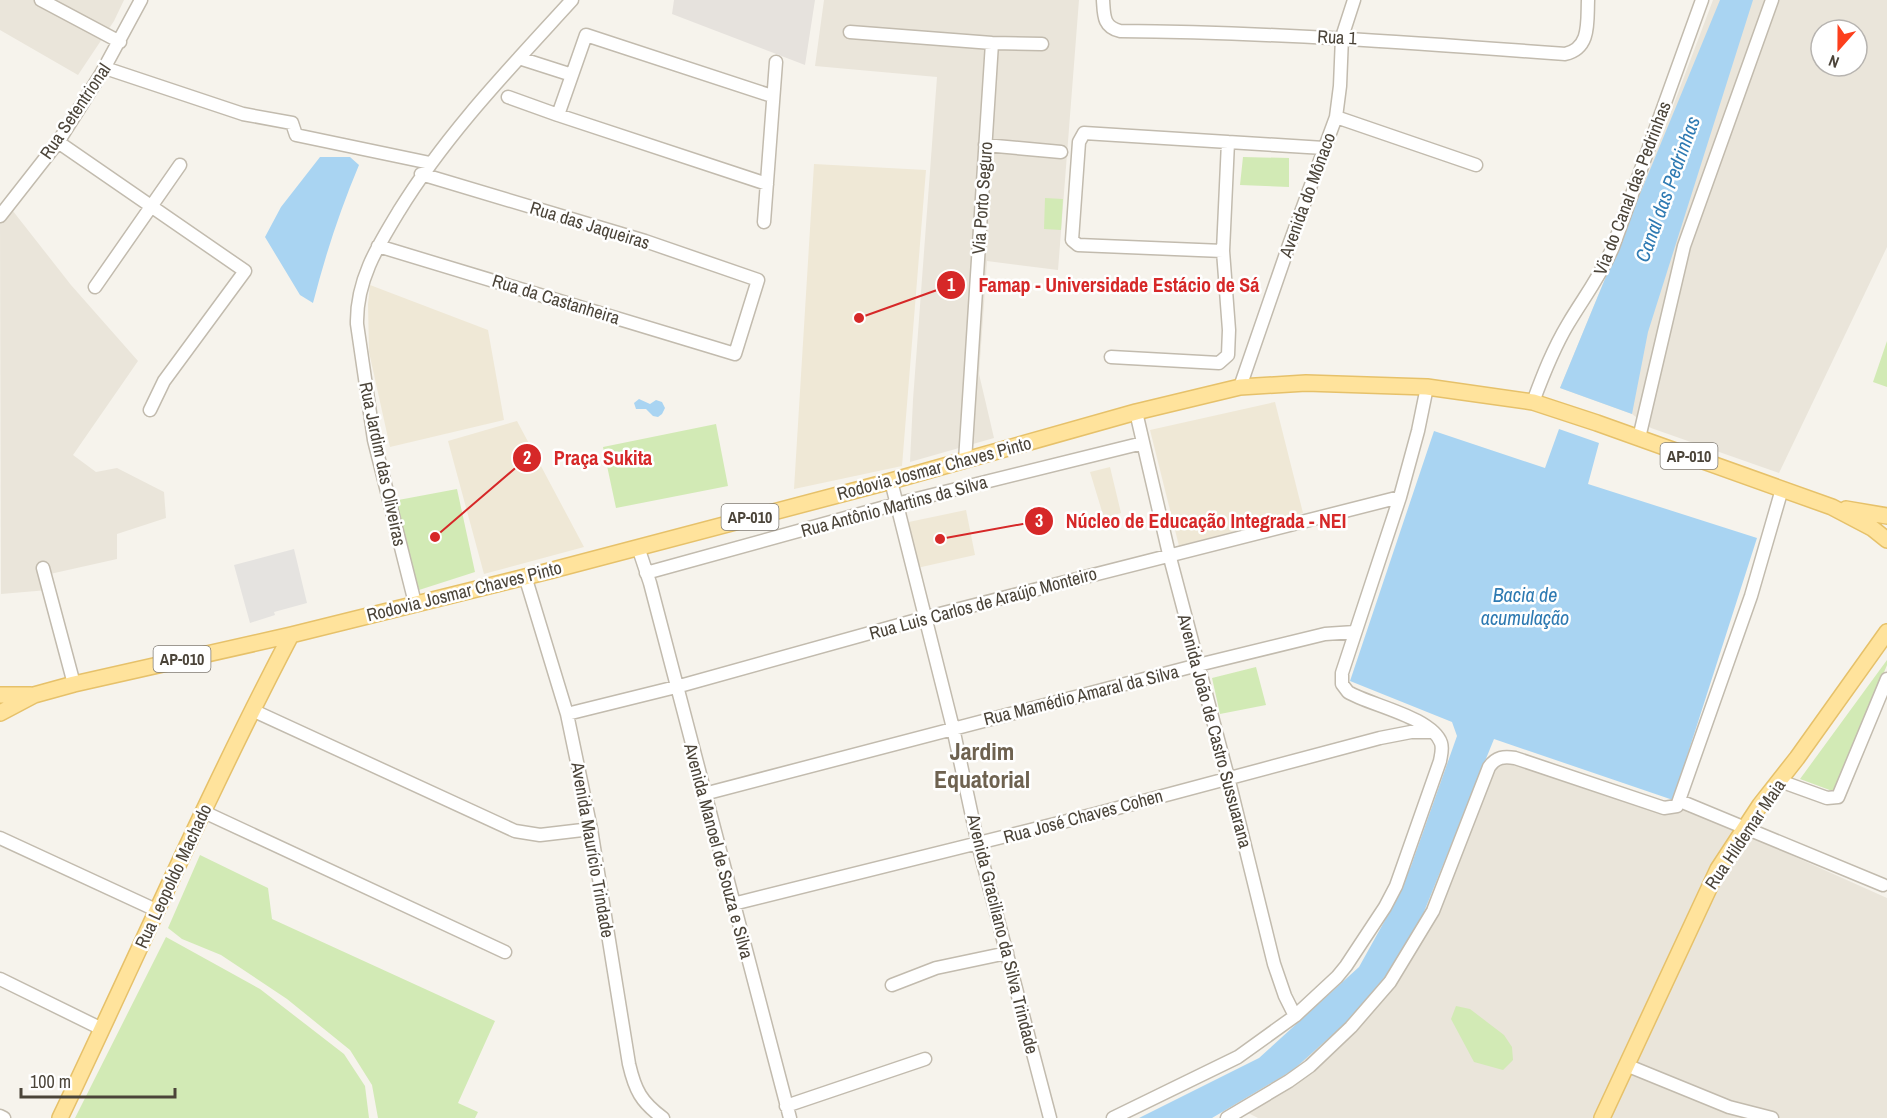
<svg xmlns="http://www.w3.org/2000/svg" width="1887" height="1118" viewBox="0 0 1887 1118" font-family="'Archivo Narrow',sans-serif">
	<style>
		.residential { fill: #eae5da; fill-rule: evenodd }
		.industrial { fill: #e6e2dd }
		.education { fill: #efe8d6 }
		.green { fill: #d2eab5 }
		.parking { fill: #e5e3e0 }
		.water { fill: #a9d4f2 }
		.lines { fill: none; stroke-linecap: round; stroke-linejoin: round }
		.minor-casing { stroke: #c2bbae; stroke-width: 15 }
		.major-casing { stroke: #e6c16a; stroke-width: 18 }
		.minor { stroke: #fff; stroke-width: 12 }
		.major { stroke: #ffe39c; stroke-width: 15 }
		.labels { text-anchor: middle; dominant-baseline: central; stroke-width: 5; stroke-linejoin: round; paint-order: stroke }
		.shield { fill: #fff; stroke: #817c74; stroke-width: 1.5 }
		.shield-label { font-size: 16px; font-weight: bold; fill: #4b4439 }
		.street-label { font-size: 18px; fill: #4b4439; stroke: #fff }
		.water-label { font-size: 20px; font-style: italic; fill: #2e7ab2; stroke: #fff }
		.district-label { font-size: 24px; font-weight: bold; fill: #6e6250; stroke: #fff }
		.leader { fill: none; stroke: #d62828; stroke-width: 2 }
		.callout-dot { fill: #d62828; stroke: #fff; stroke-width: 2 }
		.mark-label { font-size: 18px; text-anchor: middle; font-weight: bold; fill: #fff }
		.callout-label { font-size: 20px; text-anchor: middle; font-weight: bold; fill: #d62828; stroke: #fff; stroke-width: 5; stroke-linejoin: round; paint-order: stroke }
	</style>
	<rect width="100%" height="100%" fill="#f6f3ec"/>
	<!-- residential -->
	<path class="residential" d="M0 0H124L114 21 78 75 0 30Z
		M824 0H1079L1058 270 987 261 979 374 994 438 910 462 913 400 937 77 815 66Z
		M1713 0H1887V247L1779 473 1651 428 1632 414 1560 388 1640 194ZM1821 30H1857V66H1821Z
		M9 206 71 285 138 361 73 455 96 472 117 468 164 492 166 518 117 534V559L50 574 48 590 1 594 0 218Z
		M1506 762 1562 774 1678 808 1746 835 1887 898V1118H1258L1236 1107 1293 1070 1413 939 1477 780Z"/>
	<!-- industrial -->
	<path class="industrial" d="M674 0H815L805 65 672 14Z"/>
	<!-- education -->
	<path class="education" d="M814 164 926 170 902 466 794 489Z
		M370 285 488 330 504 420 390 447 369 352 368 304Z
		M1275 402 1303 513 1179 546 1150 430Z
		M517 421 584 547 484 574 448 441Z
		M1110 467 1121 513 1104 518 1090 472Z
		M966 510 975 555 917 568 904 523Z"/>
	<!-- green -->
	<path class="green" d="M1243 157 1289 158V187L1240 185Z
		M1045 198 1063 199 1061 230 1044 229Z
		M1887 341V387L1873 382Z
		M716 424 728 486 616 508 603 447Z
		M457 489 475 572 419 590 393 501Z
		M1887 660V665L1835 792 1800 779Z
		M1256 667 1266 705 1220 714 1212 678Z
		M200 855 268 888 272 919 495 1021 458 1103 478 1112 475 1118H378L372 1085 350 1050 287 999 221 955 182 939 168 928Z
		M166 937 260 989 344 1054 365 1086 369 1118H75Z
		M1456 1006 1470 1009 1504 1035 1512 1047 1513 1060 1503 1070 1474 1062 1451 1019Z"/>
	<!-- parking -->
	<path class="parking" d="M294 549 307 603 274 612 275 615 250 623 234 565Z"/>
	<!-- water -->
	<path class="water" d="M1720 0H1753L1648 332 1632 414 1560 388Z
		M320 157H350L359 165C340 210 325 256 313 303L300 295 265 237 281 207Z
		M639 399 650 404 656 400 662 402 665 408 662 414 658 417 653 416 646 409H636L634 403Z
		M1559 429 1599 443 1588 484 1757 538 1673 800 1494 739 1413 939 1359 1011 1293 1070 1212 1118H1139L1259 1058 1359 967 1394 904 1411 866 1457 736 1452 722 1350 681 1434 431 1545 468Z"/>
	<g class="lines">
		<defs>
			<path id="minor" d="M41 0 120 42
				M1103 0C1104 15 1103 27 1120 31 1269 32 1416 43 1565 54 1591 48 1587 22 1588 0
				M850 32 992 43 1042 44
				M519 58 572 75
				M105 68 243 114 292 123 296 135 430 163
				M508 97 558 115
				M1336 117 1476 165
				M58 142 245 271 164 381 150 410
				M985 145 1061 152
				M767 184 558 115 586 35 772 96
				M0 216 58 142 101 74 141 0
				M764 222 776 62
				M378 246 735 354 758 280 645 241 421 174
				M1223 251 1078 245 1072 240 1079 142 1084 133 1324 148
				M95 287 180 165
				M1111 357 1219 363 1228 355 1229 330 1223 251 1228 142
				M1240 387 1289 245 1336 117 1340 86 1342 37 1354 0
				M1533 402C1543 375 1553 349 1568 324 1584 297 1600 277 1613 247L1702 0
				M1136 412 1169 554 1228 777 1274 964 1285 996 1295 1016
				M1639 438 1684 246 1772 0
				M965 461 992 43
				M891 481 953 728 978 844 1050 1118
				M638 547 650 583 790 1118
				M43 568 74 684
				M646 573 896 504 1143 443
				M525 576 567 714 591 829 629 1064C635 1090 641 1102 663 1118
				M415 603 374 440 357 324C356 281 377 247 399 211 447 133 510 68 572 0
				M252 710 515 831 540 835 591 829
				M567 714 676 687 924 618 1400 497
				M1780 781 1827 798 1838 797 1887 679
				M704 794 1198 665 1325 634 1355 632
				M1680 801 1883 885
				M204 812 505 952
				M0 838 156 910
				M733 904 1095 814 1380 738 1411 732H1432
				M0 979 102 1029
				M892 985 936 968 1007 953
				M1626 1065 1729 1107 1772 1118
				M786 1106 925 1059
				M0 1116 4 1118
				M1113 1118 1238 1057 1295 1016 1337 977 1346 966 1385 907 1396 886 1440 761C1441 755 1443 749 1441 743 1432 717 1369 705 1348 692L1342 684V673L1400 497 1418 431 1427 387
				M1227 1118 1289 1081 1310 1066 1351 1027 1390 982 1433 911 1489 767C1496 757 1504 756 1515 758L1664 808 1677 806 1751 596 1782 489"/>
			<path id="major" d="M1846 509 1887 516
				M0 695H31
				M0 713 34 695 74 684 291 635 549 571 891 481 1136 412 1240 387 1306 383 1427 387 1533 402 1597 423 1832 507 1872 528 1887 540
				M60 1118C137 957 208 793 291 635
				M1602 1118 1718 869 1760 805 1797 758 1887 632"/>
		</defs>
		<!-- minor casing -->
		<use href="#minor" class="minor-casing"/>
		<!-- major casing -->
		<use href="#major" class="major-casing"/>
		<!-- minor -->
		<use href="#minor" class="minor"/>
		<!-- major -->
		<use href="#major" class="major"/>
	</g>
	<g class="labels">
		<!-- shield labels -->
		<g class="shield">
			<rect x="1660.5" y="443" width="57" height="26" rx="4.5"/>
			<rect x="721.5" y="504" width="57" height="26" rx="4.5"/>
			<rect x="153.5" y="646" width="57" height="26" rx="4.5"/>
		</g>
		<g class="shield-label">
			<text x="1689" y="456">AP-010</text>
			<text x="750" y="517">AP-010</text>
			<text x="182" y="659">AP-010</text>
		</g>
		<!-- street labels -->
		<g class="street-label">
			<text transform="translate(1337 37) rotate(3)">Rua 1</text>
			<text transform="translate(75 111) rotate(-56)">Rua Setentrional</text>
			<text transform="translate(1632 188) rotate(-69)">Via do Canal das Pedrinhas</text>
			<text transform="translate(1307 195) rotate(-70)">Avenida do Mônaco</text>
			<text transform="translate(982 198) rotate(-86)">Via Porto Seguro</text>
			<text transform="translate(590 225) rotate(17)">Rua das Jaqueiras</text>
			<text transform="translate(556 299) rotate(17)">Rua da Castanheira</text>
			<text transform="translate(383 464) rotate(78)">Rua Jardim das Oliveiras</text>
			<text transform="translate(934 468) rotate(-15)">Rodovia Josmar Chaves Pinto</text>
			<text transform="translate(894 506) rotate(-15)">Rua Antônio Martins da Silva</text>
			<text transform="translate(464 591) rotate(-14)">Rodovia Josmar Chaves Pinto</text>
			<text transform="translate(983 603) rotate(-15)">Rua Luis Carlos de Araújo Monteiro</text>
			<text transform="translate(1081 695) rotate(-14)">Rua Mamédio Amaral da Silva</text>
			<text transform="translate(1215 731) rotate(75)">Avenida João de Castro Sussuarana</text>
			<text transform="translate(1083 816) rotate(-15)">Rua José Chaves Cohen</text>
			<text transform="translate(1745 834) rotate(-56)">Rua Hildemar Maia</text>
			<text transform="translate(593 850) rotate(80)">Avenida Maurício Trindade</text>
			<text transform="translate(719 851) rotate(75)">Avenida Manoel de Souza e Silva</text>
			<text transform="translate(173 876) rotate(-65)">Rua Leopoldo Machado</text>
			<text transform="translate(1003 934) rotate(76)">Avenida Graciliano da Silva Trindade</text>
		</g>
		<!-- water labels -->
		<g class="water-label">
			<text transform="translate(1667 189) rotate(-70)">Canal das Pedrinhas</text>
			<text x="1525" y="594">Bacia de<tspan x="1525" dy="23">acumulação</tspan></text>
		</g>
		<!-- district labels -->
		<g class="district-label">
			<text x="982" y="751">Jardim<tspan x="982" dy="28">Equatorial</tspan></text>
		</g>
	</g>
	<!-- callouts -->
	<path class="leader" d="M859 318L951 285M435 537L527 458M940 539L1039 521"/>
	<g class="callout-dot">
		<circle cx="859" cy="318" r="6"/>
		<circle cx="435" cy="537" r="6"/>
		<circle cx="940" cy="539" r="6"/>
		<circle cx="951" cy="285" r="15"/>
		<circle cx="527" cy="458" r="15"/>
		<circle cx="1039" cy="521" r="15"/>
	</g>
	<g class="mark-label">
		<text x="951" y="291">1</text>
		<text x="527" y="464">2</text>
		<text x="1039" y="527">3</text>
	</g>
	<g class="callout-label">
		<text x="1119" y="292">Famap - Universidade Estácio de Sá</text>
		<text x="603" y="465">Praça Sukita</text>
		<text x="1206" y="528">Núcleo de Educação Integrada - NEI</text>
	</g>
	<!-- north arrow -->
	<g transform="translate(1839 48) rotate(201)"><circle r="28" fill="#ffffff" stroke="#b7b4b0" stroke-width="1.5"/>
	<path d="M0-4.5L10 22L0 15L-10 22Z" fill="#fc3f1d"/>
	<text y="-9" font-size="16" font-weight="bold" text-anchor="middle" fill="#4b4439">N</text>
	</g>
	<!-- scale -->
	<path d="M21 1088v9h154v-9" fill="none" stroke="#4b4439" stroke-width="3"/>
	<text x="30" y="1088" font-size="18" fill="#4b4439" stroke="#ffffff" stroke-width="4.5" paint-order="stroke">100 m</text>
</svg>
